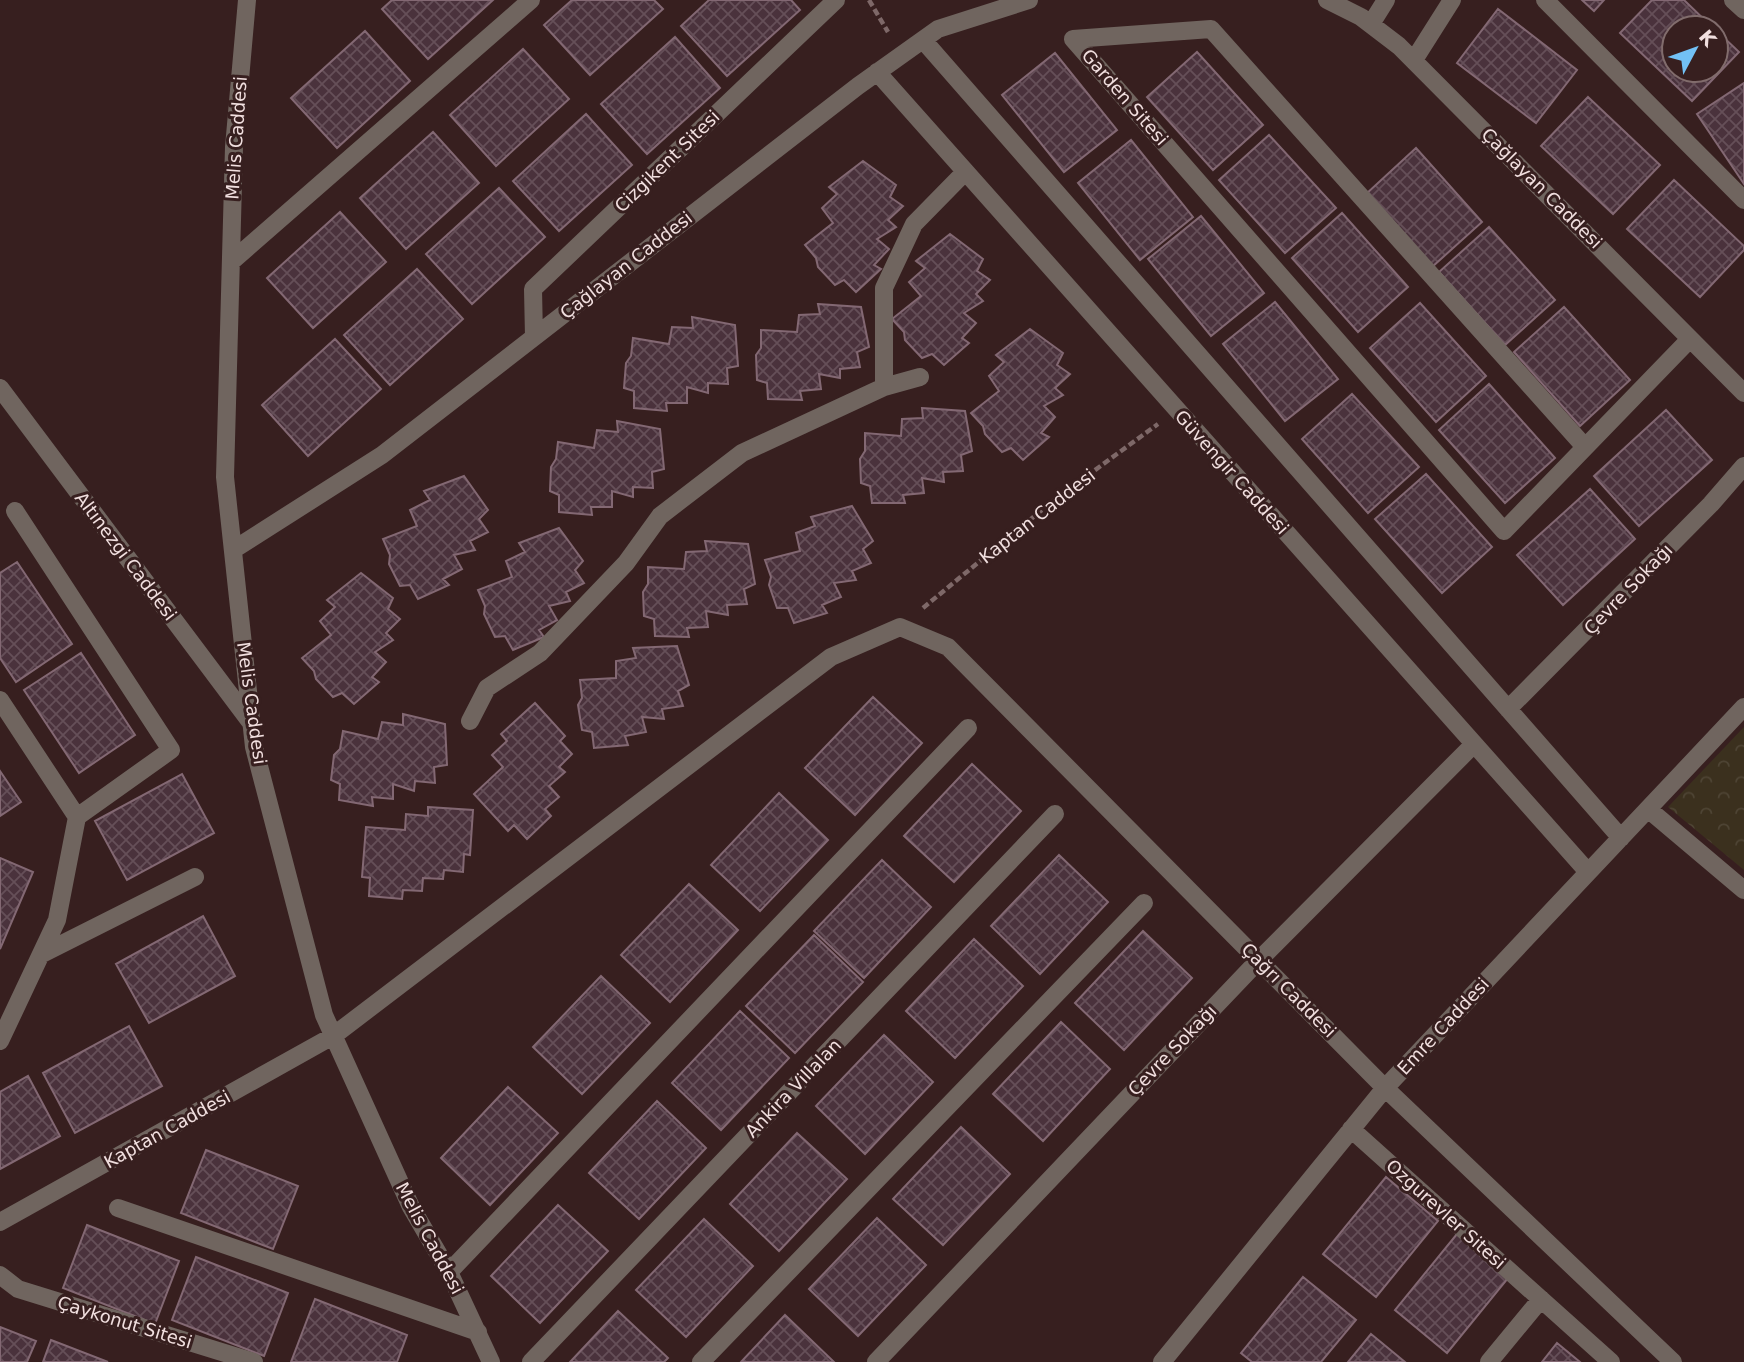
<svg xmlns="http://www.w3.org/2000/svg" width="1744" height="1362" viewBox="0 0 1744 1362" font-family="'DejaVu Sans',sans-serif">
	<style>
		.park { fill: url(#park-crowns) }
		.building { fill: url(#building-cross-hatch); stroke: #836873; stroke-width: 2 }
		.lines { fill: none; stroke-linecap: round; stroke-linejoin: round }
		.path { stroke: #7e6868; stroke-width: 4.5; stroke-dasharray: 7 3.5; stroke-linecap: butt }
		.minor { stroke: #70655f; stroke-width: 18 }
		.labels { text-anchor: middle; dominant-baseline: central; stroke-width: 6; stroke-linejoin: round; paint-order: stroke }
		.street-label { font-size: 18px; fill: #f1dfdf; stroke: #371f1f }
	</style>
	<defs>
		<pattern id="park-crowns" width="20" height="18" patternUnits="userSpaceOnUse" patternTransform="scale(1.75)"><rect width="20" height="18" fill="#3b301e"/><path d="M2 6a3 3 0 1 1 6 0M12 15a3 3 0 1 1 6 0" fill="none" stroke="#4e4434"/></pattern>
		<pattern id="building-cross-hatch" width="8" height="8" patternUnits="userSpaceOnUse" patternTransform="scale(1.75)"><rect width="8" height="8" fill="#4a323c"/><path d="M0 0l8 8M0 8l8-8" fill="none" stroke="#654f58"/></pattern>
	</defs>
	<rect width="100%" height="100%" fill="#371f1f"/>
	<!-- park -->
	<path class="park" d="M1744 727V870L1668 807Z"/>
	<!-- building -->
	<path class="building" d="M392 0H493L428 59 382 9Z
		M572 0H654L663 9 590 75 544 25Z
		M709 0H791L800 10 727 76 681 26Z
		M1582 0H1604L1594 11Z
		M1652 0H1684L1713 28H1674V70H1716V30L1739 52 1692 101 1620 33Z
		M1498 9 1577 70 1536 123 1457 63Z
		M365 31 410 81 337 148 291 98Z
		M675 37 720 88 647 154 601 104Z
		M523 49 569 99 496 166 450 115Z
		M1197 52 1263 125 1213 170 1147 97Z
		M1055 53 1117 130 1064 172 1002 95Z
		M1744 83V184L1697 114Z
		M1588 97 1660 165 1613 214 1541 146Z
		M586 114 632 165 559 231 513 181Z
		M433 132 479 183 406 249 360 198Z
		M1269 135 1336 208 1285 253 1219 180Z
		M1131 140 1193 217 1140 260 1078 183Z
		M1416 148 1482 222 1432 267 1366 194Z
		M863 161 896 185 890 197 903 206 888 220 896 227 877 239 889 249 874 265 881 269 856 292 844 280 835 285 818 267 816 258 805 245 833 223 822 208 837 194 829 187Z
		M1674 180 1744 246V250L1700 297 1627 229Z
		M499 188 545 237 472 304 426 254Z
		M340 212 386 262 313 328 267 278Z
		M1342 213 1408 287 1358 332 1292 258Z
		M1201 216 1264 293 1211 336 1148 259Z
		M1489 227 1555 300 1505 345 1439 272Z
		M950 234 983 259 977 271 990 280 976 294 983 301 964 313 976 323 962 338 969 343 944 365 932 354 922 358 905 340 904 332 892 319 921 296 909 282 925 268 916 261Z
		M417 269 463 319 390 385 344 335Z
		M1275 302 1338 379 1285 421 1223 344Z
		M1420 303 1486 376 1436 422 1370 348Z
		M818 304 861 307 869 347 857 352 860 367 840 369V378L819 374 821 389 800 391 802 400 768 399 767 383 757 380 756 355 761 348V330L797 332 799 315 820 314Z
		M1564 307 1630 380 1580 426 1514 352Z
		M692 317 735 325 738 366 727 368 728 384 708 383V393L687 387V403H666L667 411 634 408V391L624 388 626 363 631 356 633 338 669 344 672 327 693 328Z
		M1030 329 1063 353 1057 365 1070 374 1055 388 1063 395 1044 406 1055 417 1041 433 1049 437 1023 460 1011 448 1002 452 985 434 983 426 971 413 999 391 989 376 1004 362 996 355Z
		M335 339 381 389 308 456 262 405Z
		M1489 384 1555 458 1505 503 1439 430Z
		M1352 394 1419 467 1368 513 1302 439Z
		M922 408 965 411 972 451 961 455 963 471 943 472 944 482 922 478 924 493 903 495 905 503H872L870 486 861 483 860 459 865 451V433L901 436 902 419 923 418Z
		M1666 410 1712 460 1639 526 1594 476Z
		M617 421 660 429 664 469 652 472 653 488 633 487V497L612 491V507H591L592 515 559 512V495L550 491 551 467 556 459 558 442 594 448 597 430 618 432Z
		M1426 474 1492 547 1442 593 1375 519Z
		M464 476 488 510 479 519 488 532 470 541 475 550 454 555 462 569 443 579 449 585 418 599 410 585 400 586 389 564 390 555 383 539 417 526 410 510 430 500 424 491Z
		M1590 489 1635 539 1563 605 1517 555Z
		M852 506 873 541 863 549 871 563 852 571 856 580 834 583 841 597 822 605 827 613 794 623 788 608H777L769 585 771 577 765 560 800 551 796 533 815 526 811 517Z
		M559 528 583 561 575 570 584 583 566 592 570 601 549 606 557 620 539 630 544 637 513 650 505 636 495 637 484 614 485 606 478 590 512 577 506 561 525 552 519 543Z
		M705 541 748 544 755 584 744 589 747 604 727 605 728 615 706 611 708 627 687 628 689 637 655 636 654 619 644 616 643 592 648 584V567L684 569 686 552 707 551Z
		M17 562 72 644 16 682 0 658V573Z
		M361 573 393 598 388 609 400 619 386 633 393 640 375 652 386 662 372 677 379 682 354 704 342 693 333 697 316 679 314 671 302 658 331 635 320 621 335 607 327 600Z
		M677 646 689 685 678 691 683 706 662 709 664 719 642 717 646 732 625 736 628 745 594 748 592 732 582 730 578 705 582 698 580 680 616 678V661L636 658 633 648Z
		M81 653 135 735 79 773 24 690Z
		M873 697 922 743 855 815 805 768Z
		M535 703 565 736 560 741 572 754 559 767 565 772 549 786 559 797 545 809 551 816 527 839 514 825 508 831 474 794 503 767 492 755 507 741 501 734Z
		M403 714 445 724 447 765 434 767 435 783 415 781 414 791 393 784V799L372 797 373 806 339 800 340 784 331 780 334 755 340 749 343 731 378 739 382 722 403 725Z
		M972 764 1021 811 954 882 904 836Z
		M0 771 21 802 0 816Z
		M182 774 214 833 127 880 95 821Z
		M779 793 828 840 760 911 711 865Z
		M428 807 473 810 470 855 464 854 463 872 444 870 443 879 423 878 422 891 403 890 402 899 369 896 370 878 362 877 366 827 405 830 406 814 428 816Z
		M1059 855 1108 902 1040 974 991 926Z
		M0 858 33 872 0 949Z
		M882 860 931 907 864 978 814 931Z
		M689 884 738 930 670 1002 621 955Z
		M203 916 235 976 149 1023 116 964Z
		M1143 931 1192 978 1124 1050 1075 1003Z
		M814 935 863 982 795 1053 746 1006Z
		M974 939 1023 986 955 1058 906 1011Z
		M601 976 650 1023 582 1094 533 1047Z
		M740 1011 789 1058 721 1130 672 1083Z
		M1061 1022 1110 1069 1043 1141 993 1094Z
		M129 1026 162 1086 75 1133 43 1073Z
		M884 1035 933 1082 865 1154 816 1106Z
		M28 1076 60 1136 0 1169V1092Z
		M508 1087 558 1133 490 1205 441 1158Z
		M657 1101 706 1148 639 1219 589 1173Z
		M961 1127 1010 1174 943 1245 893 1199Z
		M797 1133 847 1179 779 1251 730 1204Z
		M206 1150 298 1186 273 1249 181 1213Z
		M1386 1177 1438 1221 1376 1297 1323 1254Z
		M558 1205 608 1251 540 1323 491 1276Z
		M877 1218 926 1265 858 1336 809 1289Z
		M704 1219 753 1266 686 1337 636 1290Z
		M87 1225 179 1261 155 1324 63 1288Z
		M1457 1234 1509 1277 1447 1353 1395 1310Z
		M196 1257 288 1293 264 1356 172 1320Z
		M1303 1277 1356 1320 1321 1362H1252L1241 1353Z
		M315 1299 407 1335 397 1362H291Z
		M618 1311 668 1358 664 1362H570Z
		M785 1315 834 1362H741Z
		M0 1327 36 1341 27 1362H0Z
		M1371 1334 1405 1362H1348Z
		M51 1340 108 1362H43Z
		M1557 1343 1580 1362H1542Z"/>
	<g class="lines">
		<!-- path -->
		<path class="path" d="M869 0 888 32
			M923 608 1054 500 1158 424"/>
		<!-- minor -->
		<path class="minor" d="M247 0 234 147 225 477 254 747 324 1015 411 1207 449 1272 491 1362
			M1327 0 1361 17 1399 46 1744 393
			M1545 0 1744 200
			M1733 0 1744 10
			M1371 24 1386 0
			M923 40 1621 838
			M1414 60 1452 0
			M877 72 1588 872
			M231 262 531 0
			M534 337 533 289 836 0
			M884 387 920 377
			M0 388 252 724
			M1585 447 1211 29 1073 39 1504 531 1690 339
			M15 511 171 750 77 817
			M233 550 382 455 858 86 938 29 1029 0
			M0 700 77 817 57 920 0 1041
			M1508 709 1711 504 1744 466
			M470 721 487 688 540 653 626 563 660 516 742 453 884 387V288L914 224 965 172
			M1648 809 1744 890
			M42 954 195 877
			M1351 1129 1611 1362
			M118 1208 478 1332
			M0 1222 333 1036 831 657 900 627 948 647 1385 1088 1673 1362
			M449 1272 968 728
			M0 1275 18 1289 254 1362
			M531 1362 1055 814
			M701 1362 1144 903
			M876 1362 1259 960 1474 744
			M1162 1362 1385 1088 1744 707
			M1489 1362 1541 1299"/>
	</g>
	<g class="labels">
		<!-- street labels -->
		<g class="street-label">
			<text transform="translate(1125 97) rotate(49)">Garden Sitesi</text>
			<text transform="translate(236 138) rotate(-86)">Melis Caddesi</text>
			<text transform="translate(667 161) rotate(-44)">Cizgikent Sitesi</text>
			<text transform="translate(1542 188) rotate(45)">Çağlayan Caddesi</text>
			<text transform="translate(626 265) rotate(-38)">Çağlayan Caddesi</text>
			<text transform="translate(1232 472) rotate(48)">Güvengir Caddesi</text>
			<text transform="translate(1037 516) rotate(-38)">Kaptan Caddesi</text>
			<text transform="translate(126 556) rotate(53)">Altınezgi Caddesi</text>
			<text transform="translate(1628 589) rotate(-46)">Çevre Sokağı</text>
			<text transform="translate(252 703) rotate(82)">Melis Caddesi</text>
			<text transform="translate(1289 990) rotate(45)">Çağrı Caddesi</text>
			<text transform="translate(1443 1026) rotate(-47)">Emre Caddesi</text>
			<text transform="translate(1172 1050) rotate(-46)">Çevre Sokağı</text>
			<text transform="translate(793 1088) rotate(-46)">Ankira Villalan</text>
			<text transform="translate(167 1129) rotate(-29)">Kaptan Caddesi</text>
			<text transform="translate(1446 1214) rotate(42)">Ozgurevler Sitesi</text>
			<text transform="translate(430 1238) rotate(62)">Melis Caddesi</text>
			<text transform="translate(125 1322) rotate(17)">Çaykonut Sitesi</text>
		</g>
	</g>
	<!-- north arrow -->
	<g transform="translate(1695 49) rotate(49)"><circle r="33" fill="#371f1f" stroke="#816c6c" stroke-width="2"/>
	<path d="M0-5L12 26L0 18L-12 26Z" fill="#72c1f5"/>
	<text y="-10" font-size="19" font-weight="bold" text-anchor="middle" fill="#f1dfdf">K</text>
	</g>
</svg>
